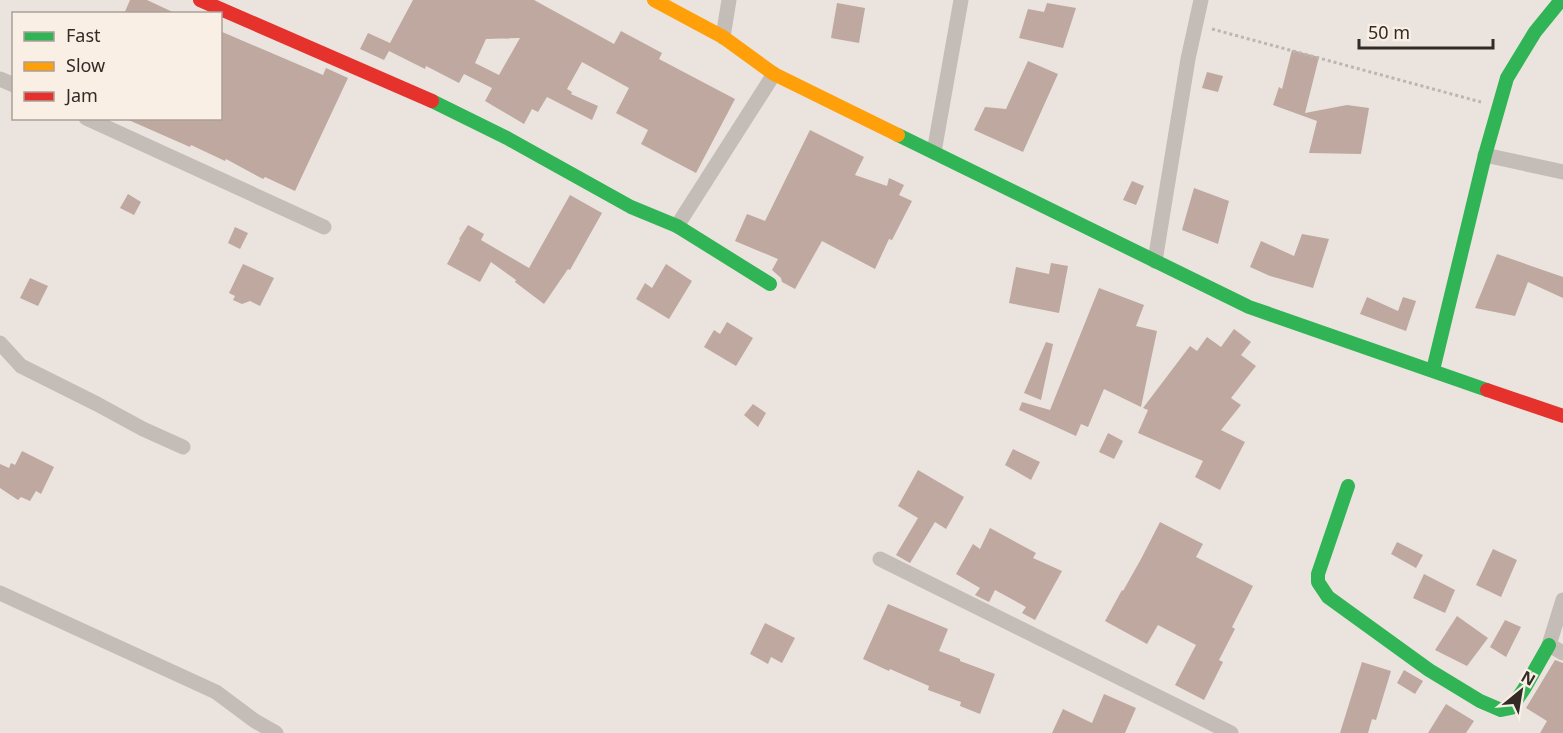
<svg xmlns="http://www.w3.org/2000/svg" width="1563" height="733" viewBox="0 0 1563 733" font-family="'Noto Sans',sans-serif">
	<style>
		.building { fill: #bea8a0; fill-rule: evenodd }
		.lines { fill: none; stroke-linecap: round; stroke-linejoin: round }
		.path { stroke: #bcb5b0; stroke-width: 3; stroke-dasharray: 3 3; stroke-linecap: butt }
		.street { stroke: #c3bcb7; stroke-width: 15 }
		.fast { stroke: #30b455; stroke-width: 14 }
		.slow { stroke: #ff9f0a; stroke-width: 14 }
		.jam { stroke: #e5322d; stroke-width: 14 }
	</style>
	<rect width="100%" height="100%" fill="#ebe4de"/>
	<!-- building -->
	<path class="building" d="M130 0H147L177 14H124Z
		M413 0H534L614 44 621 31 662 53 659 59 735 99 696 173 641 144 648 130 616 113 629 88 582 62 567 89 572 92 571 94 598 106 592 120 547 97 538 112 532 109 524 124 485 101 492 88 464 74 459 83 426 66 425 69 389 51 384 60 360 49 368 33 390 43ZM520 38 499 75 475 63 486 39Z
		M837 3 865 8 859 43 831 38Z
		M1047 3 1076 8 1063 48 1019 38 1028 9 1044 12Z
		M220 31 323 75 326 68 348 78 295 191 265 177 263 179 226 159 225 161 191 145 190 147 124 118H220Z
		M1292 50 1319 57 1305 113 1347 105 1369 108 1361 154 1309 153 1317 121 1273 105 1279 87 1282 89Z
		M1028 61 1058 74 1023 152 974 130 985 107 1006 109Z
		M1207 72 1223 76 1218 92 1202 88Z
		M810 130 864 157 855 175 887 186 889 178 904 185 899 195 912 201 892 240 889 239 875 269 822 241 795 289 782 282 781 278 772 270 778 259 735 241 747 214 765 221Z
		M1132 181 1144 186 1136 205 1123 200Z
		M1194 188 1229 201 1218 244 1182 230Z
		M128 194 141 202 134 215 120 208Z
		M570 195 602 213 570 270 568 269 544 304 515 282 516 280 491 262 480 282 447 264 460 240 459 239 468 225 484 234 481 240 529 268Z
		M235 227 248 233 240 249 228 243Z
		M1302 234 1329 239 1313 288 1270 276 1250 267 1261 241 1294 256Z
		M1497 254 1563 277V298L1528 282 1515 316 1475 308Z
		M1051 263 1068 266 1059 313 1009 303 1016 267 1049 274Z
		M243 264 274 278 260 306 250 301 242 304 233 300 235 296 229 293Z
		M666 264 692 281 669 319 636 299 645 283 652 288Z
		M30 278 48 286 38 306 20 298Z
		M1099 288 1144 305 1136 326 1157 331 1141 407 1104 389 1088 427 1081 424 1076 436 1019 410 1022 402 1050 410Z
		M1367 297 1398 311 1403 297 1416 301 1406 331 1360 314Z
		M727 322 753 338 736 366 704 347 714 330 720 334Z
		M1234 329 1251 342 1241 355 1256 366 1231 398 1241 405 1221 430 1245 442 1220 490 1195 477 1203 461 1138 433 1148 410 1143 408 1190 346 1197 351 1207 337 1221 347Z
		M1046 342 1053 344 1041 400 1024 393Z
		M753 404 766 413 758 427 744 415Z
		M1108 433 1123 441 1114 459 1099 452Z
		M1013 449 1040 462 1031 480 1005 465Z
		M22 451 54 467 41 494 36 491 30 501 21 497 18 500 0 488V464L9 468 11 463 15 465Z
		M918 470 964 497 946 529 935 522 910 563 896 555 918 518 898 506Z
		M1160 522 1203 544 1196 557 1253 586 1232 627 1235 629 1219 660 1223 662 1204 700 1175 685 1196 645 1158 625 1147 644 1105 621 1122 590 1123 591 1141 559Z
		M990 528 1036 553 1033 558 1062 571 1035 620 1022 613 1026 607 995 590 989 602 975 595 980 588 956 574 973 544 980 549Z
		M1397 542 1423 555 1416 568 1391 554Z
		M1493 549 1517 560 1501 597 1476 585Z
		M1424 574 1455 590 1445 613 1413 598Z
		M888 604 948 629 939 651 960 659V661L995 674 980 714 960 706 961 702 928 690 929 686 890 669 889 671 863 659Z
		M1457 616 1488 638 1467 666 1435 650Z
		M1505 620 1521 627 1506 657 1490 647Z
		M765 623 795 638 782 663 771 657 768 664 750 654Z
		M1555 660 1563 663V733H1540L1547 721 1526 708Z
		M1362 662 1391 671 1376 720 1372 719 1368 733H1340Z
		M1404 670 1423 681 1415 694 1397 683Z
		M1104 694 1136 708 1125 733H1052L1063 709 1092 723Z
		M1446 704 1474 721 1466 733H1428Z"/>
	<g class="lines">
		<!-- path -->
		<path class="path" d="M1212 29 1481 102"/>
		<!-- street -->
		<path class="street" d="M723 37 729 0
			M0 79 14 85
			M86 118 324 227
			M934 152 961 0
			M1485 155 1563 172
			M677 226 774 74
			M1155 261 1188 59 1201 0
			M0 343 21 366 97 404 143 429 183 447
			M880 559 1231 733
			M0 593 216 692 255 721 276 733
			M1563 600 1549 645 1563 653"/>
		<!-- fast -->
		<path class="fast" d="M432 101 507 138 631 207 677 226 770 284
			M898 135 1249 307 1487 390
			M1433 370 1485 155 1507 78 1535 32 1561 0
			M1348 486 1318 574V582L1328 597 1429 670 1480 701 1501 710 1511 708 1524 689 1549 645"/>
		<!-- slow -->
		<path class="slow" d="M654 0 723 37 774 74 898 135"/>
		<!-- jam -->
		<path class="jam" d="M200 0 432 101
			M1487 390 1563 416"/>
	</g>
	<!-- legend -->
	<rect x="12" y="12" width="210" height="108" fill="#f9efe4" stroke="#aaa098" stroke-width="1.5"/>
	<rect x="24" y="32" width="30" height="9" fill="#30b455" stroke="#aaa098" stroke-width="1.5"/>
	<text x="66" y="42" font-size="18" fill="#342a26">Fast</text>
	<rect x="24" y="62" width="30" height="9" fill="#ff9f0a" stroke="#aaa098" stroke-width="1.5"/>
	<text x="66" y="72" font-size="18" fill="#342a26">Slow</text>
	<rect x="24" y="92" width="30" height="9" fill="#e5322d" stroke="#aaa098" stroke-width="1.5"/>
	<text x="66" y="102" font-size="18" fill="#342a26">Jam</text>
	<!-- north arrow -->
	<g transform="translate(1521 691) rotate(30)" stroke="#f9efe4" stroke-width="4.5" paint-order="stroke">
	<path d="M0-4.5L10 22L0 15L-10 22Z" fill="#342a26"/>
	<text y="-9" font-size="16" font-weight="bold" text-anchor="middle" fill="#342a26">N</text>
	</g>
	<!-- scale -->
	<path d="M1359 39v9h134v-9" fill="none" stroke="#342a26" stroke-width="3"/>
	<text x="1368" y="39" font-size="18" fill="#342a26" stroke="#f9efe4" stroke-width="4.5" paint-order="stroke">50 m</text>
</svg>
